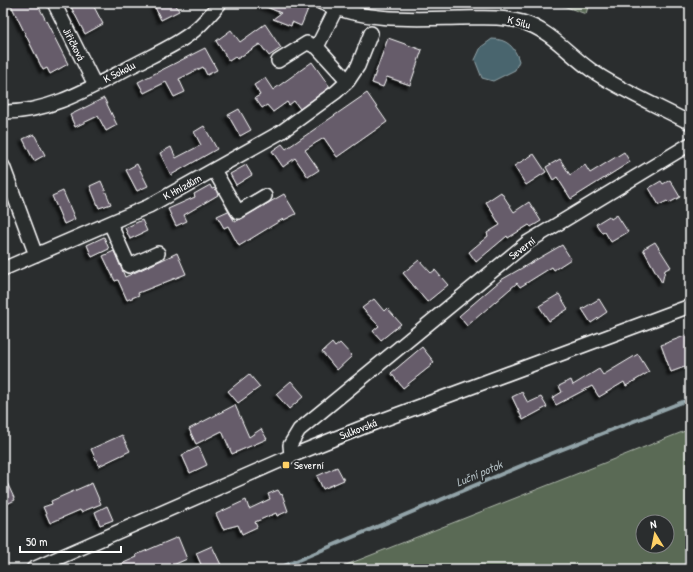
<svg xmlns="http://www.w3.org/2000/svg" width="693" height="572" viewBox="0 0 693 572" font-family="'Patrick Hand',sans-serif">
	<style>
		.green { fill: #5a6b54; stroke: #acb5aa; fill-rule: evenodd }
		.water { fill: #4a656e; stroke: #92a3a8 }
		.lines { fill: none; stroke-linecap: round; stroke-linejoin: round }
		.stream { stroke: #92a3a8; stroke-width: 4 }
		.building { fill: #665b6a; stroke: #fff; filter: url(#shadow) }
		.street-casing { stroke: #fff; stroke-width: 16 }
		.street { stroke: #2a2d2e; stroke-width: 13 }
		.poi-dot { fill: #ffd166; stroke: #2a2d2e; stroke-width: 1.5 }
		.labels { text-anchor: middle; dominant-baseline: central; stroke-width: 4; stroke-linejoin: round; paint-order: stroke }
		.street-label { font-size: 11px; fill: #fff; stroke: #2a2d2e }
		.poi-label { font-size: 11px; fill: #fff; stroke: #2a2d2e; text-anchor: start }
		.water-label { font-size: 12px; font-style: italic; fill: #aebabe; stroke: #2a2d2e }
	</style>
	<defs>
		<filter id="shadow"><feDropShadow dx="-3.5" dy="3.5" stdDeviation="1" flood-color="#0009"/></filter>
	</defs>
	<rect width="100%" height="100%" fill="#2a2d2e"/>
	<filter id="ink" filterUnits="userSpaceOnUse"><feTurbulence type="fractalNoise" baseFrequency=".025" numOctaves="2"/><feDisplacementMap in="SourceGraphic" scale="8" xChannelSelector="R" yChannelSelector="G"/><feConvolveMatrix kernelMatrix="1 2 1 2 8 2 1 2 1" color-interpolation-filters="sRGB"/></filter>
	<g filter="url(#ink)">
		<!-- green -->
		<path class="green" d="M555 3H589L586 14Z
			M690 429V569H336ZM643 522H667V546H643Z"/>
		<!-- water -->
		<path class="water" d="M492 39C507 39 515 47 519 61L515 70 493 81 482 78 475 60 481 47Z"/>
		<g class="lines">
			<!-- stream -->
			<path class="stream" d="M277 569 535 460 690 399"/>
		</g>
		<!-- building -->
		<path class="building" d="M10 3H37L68 64 50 74 47 68 43 70Z
			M69 3H92L103 24 85 34Z
			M153 3H175L179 11 161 20Z
			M257 3H292L308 9 301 26 292 22 291 26 273 19 281 13Z
			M265 24 281 48 269 56 260 44 237 59 235 57 229 61 216 41 231 30 240 42Z
			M388 38 422 50 410 85 387 77 383 87 372 83Z
			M205 48 217 70 207 75 203 67 179 79 185 92 174 97 166 82 144 93 138 82Z
			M312 62 330 87 300 109 294 101 289 105 287 102 273 112 267 105 262 108 255 98 260 95 254 85 265 78 273 90Z
			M367 93 387 122 337 157 324 138 314 144 305 150 319 170 308 177 295 158 283 167 272 151 282 144 286 149Z
			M104 98 117 125 106 131 98 116 75 127 70 115Z
			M239 109 251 130 240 136 228 115Z
			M204 126 217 149 171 175 160 153 171 147 176 158 201 145 194 132Z
			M34 134 45 155 34 161 23 139Z
			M624 152 630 162 571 199 557 177 553 180 546 167 560 159 570 175 585 165 590 173Z
			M534 154 546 172 526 185 514 166Z
			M137 164 148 186 137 191 126 170Z
			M246 165 252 175 236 185 230 174Z
			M670 180 680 197 669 203 667 201 659 205 649 188 661 181 663 184Z
			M101 181 111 204 99 208 90 186Z
			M210 185 212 189 215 188 218 195 184 215 187 221 176 226 168 209 195 197 194 194Z
			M63 191 75 219 64 224 52 196Z
			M501 192 514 212 529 202 541 221 531 227 529 225 508 238 507 236 476 262 469 252 488 236 487 233 500 225 486 202Z
			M284 194 296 214 284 220 283 219 239 246 228 226 224 228 217 216 228 211 235 222Z
			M617 215 628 232 611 242 605 232 602 233 596 224 609 216 611 219Z
			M142 220 147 231 130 239 125 228Z
			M104 237 109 249 92 257 87 245Z
			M655 242 671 267 665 270 662 283 643 249Z
			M562 245 571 259 554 270 552 267 520 287 517 283 467 326 459 316 501 280Z
			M114 251 125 277 177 253 186 274 138 293 139 295 127 300 118 280 115 281 103 256Z
			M419 260 431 273 435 270 448 285 427 302 403 273Z
			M559 294 568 309 549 321 539 306Z
			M374 299 384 311 387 308 401 324 381 340 373 331 379 326 362 308Z
			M599 299 607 312 591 323 582 309Z
			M690 334V365L671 372 661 345Z
			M332 343 335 347 340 343 352 356 337 370 322 352Z
			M422 347 434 362 431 364 432 365 403 388 391 373Z
			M638 354 649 372 626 386 624 382 599 397 592 386 556 405 552 398 562 392 559 386 571 380 573 385 599 369 603 375Z
			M249 374 260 387 238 403 228 391Z
			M291 381 304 396 289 409 276 394Z
			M522 392 528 403 541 397 547 407 523 420 512 397Z
			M235 405 249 437 261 429 267 439 232 454 222 431 196 444 189 429Z
			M122 435 130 451 99 466 91 449Z
			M199 447 207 465 190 473 182 455Z
			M337 467 344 480 323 489 317 476Z
			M3 474 15 500 3 506Z
			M92 483 101 504 81 512 80 510 50 523 43 507 52 504 51 501Z
			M278 490 281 495 282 494 288 511 277 516 276 513 255 522 257 527 242 534 238 525 223 529 216 514 246 500 249 509 270 499 268 494Z
			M107 506 113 520 100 525 95 512Z
			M178 537 187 559 164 569H110L137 557 136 555Z
			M212 546 223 569H203L196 553Z"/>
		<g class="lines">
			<defs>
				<path id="street" d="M54 3 95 85
					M322 3C366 22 412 19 459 18 480 18 502 16 522 22 550 30 568 54 591 70 620 90 658 106 690 123
					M317 47 348 81 358 66 371 33
					M278 61 307 43 317 47 339 3
					M3 112C51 113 93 86 134 65 155 54 177 45 195 30 204 22 212 13 220 3
					M3 166 36 255
					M214 170 238 212 265 196
					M110 223 129 266 158 253
					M3 269 149 206 281 132 336 92 348 81
					M291 456 290 445 299 430 528 242 690 144
					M33 569 291 456 361 428 690 306"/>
			</defs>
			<!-- street casing -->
			<use href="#street" class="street-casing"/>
			<!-- street -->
			<use href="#street" class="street"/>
		</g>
	</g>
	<!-- markers -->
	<rect class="poi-dot" x="282" y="461" width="8" height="8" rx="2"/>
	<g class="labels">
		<!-- street labels -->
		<g class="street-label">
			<text transform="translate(519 22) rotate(15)">K Silu</text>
			<text transform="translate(74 44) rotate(63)">Jiřičková</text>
			<text transform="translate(119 72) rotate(-27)">K Sokolu</text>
			<text transform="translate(182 187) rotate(-29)">K Hnízdům</text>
			<text transform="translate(522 248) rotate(-37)">Severní</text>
			<text transform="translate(358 429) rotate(-21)">Sulkovská</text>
		</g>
		<!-- poi labels -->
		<g class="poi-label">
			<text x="294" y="465">Severní</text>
		</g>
		<!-- water labels -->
		<g class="water-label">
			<text transform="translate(479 473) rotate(-23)">Luční potok</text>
		</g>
	</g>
	<!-- margin -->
	<rect width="693" height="572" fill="none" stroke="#2a2d2e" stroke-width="16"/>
	<rect x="8" y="8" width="677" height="556" fill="none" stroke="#fff" stroke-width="1.5" filter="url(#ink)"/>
	<!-- north arrow -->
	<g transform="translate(655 534) rotate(350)"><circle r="19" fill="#2a2d2e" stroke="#7f8182"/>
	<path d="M0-3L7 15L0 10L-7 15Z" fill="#ffd166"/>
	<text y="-6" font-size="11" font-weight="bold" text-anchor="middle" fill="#ffffff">N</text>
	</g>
	<!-- scale -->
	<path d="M20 546v6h101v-6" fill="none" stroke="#ffffff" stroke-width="2"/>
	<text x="26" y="546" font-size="12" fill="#ffffff" stroke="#2a2d2e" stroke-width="3" paint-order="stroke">50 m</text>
</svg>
